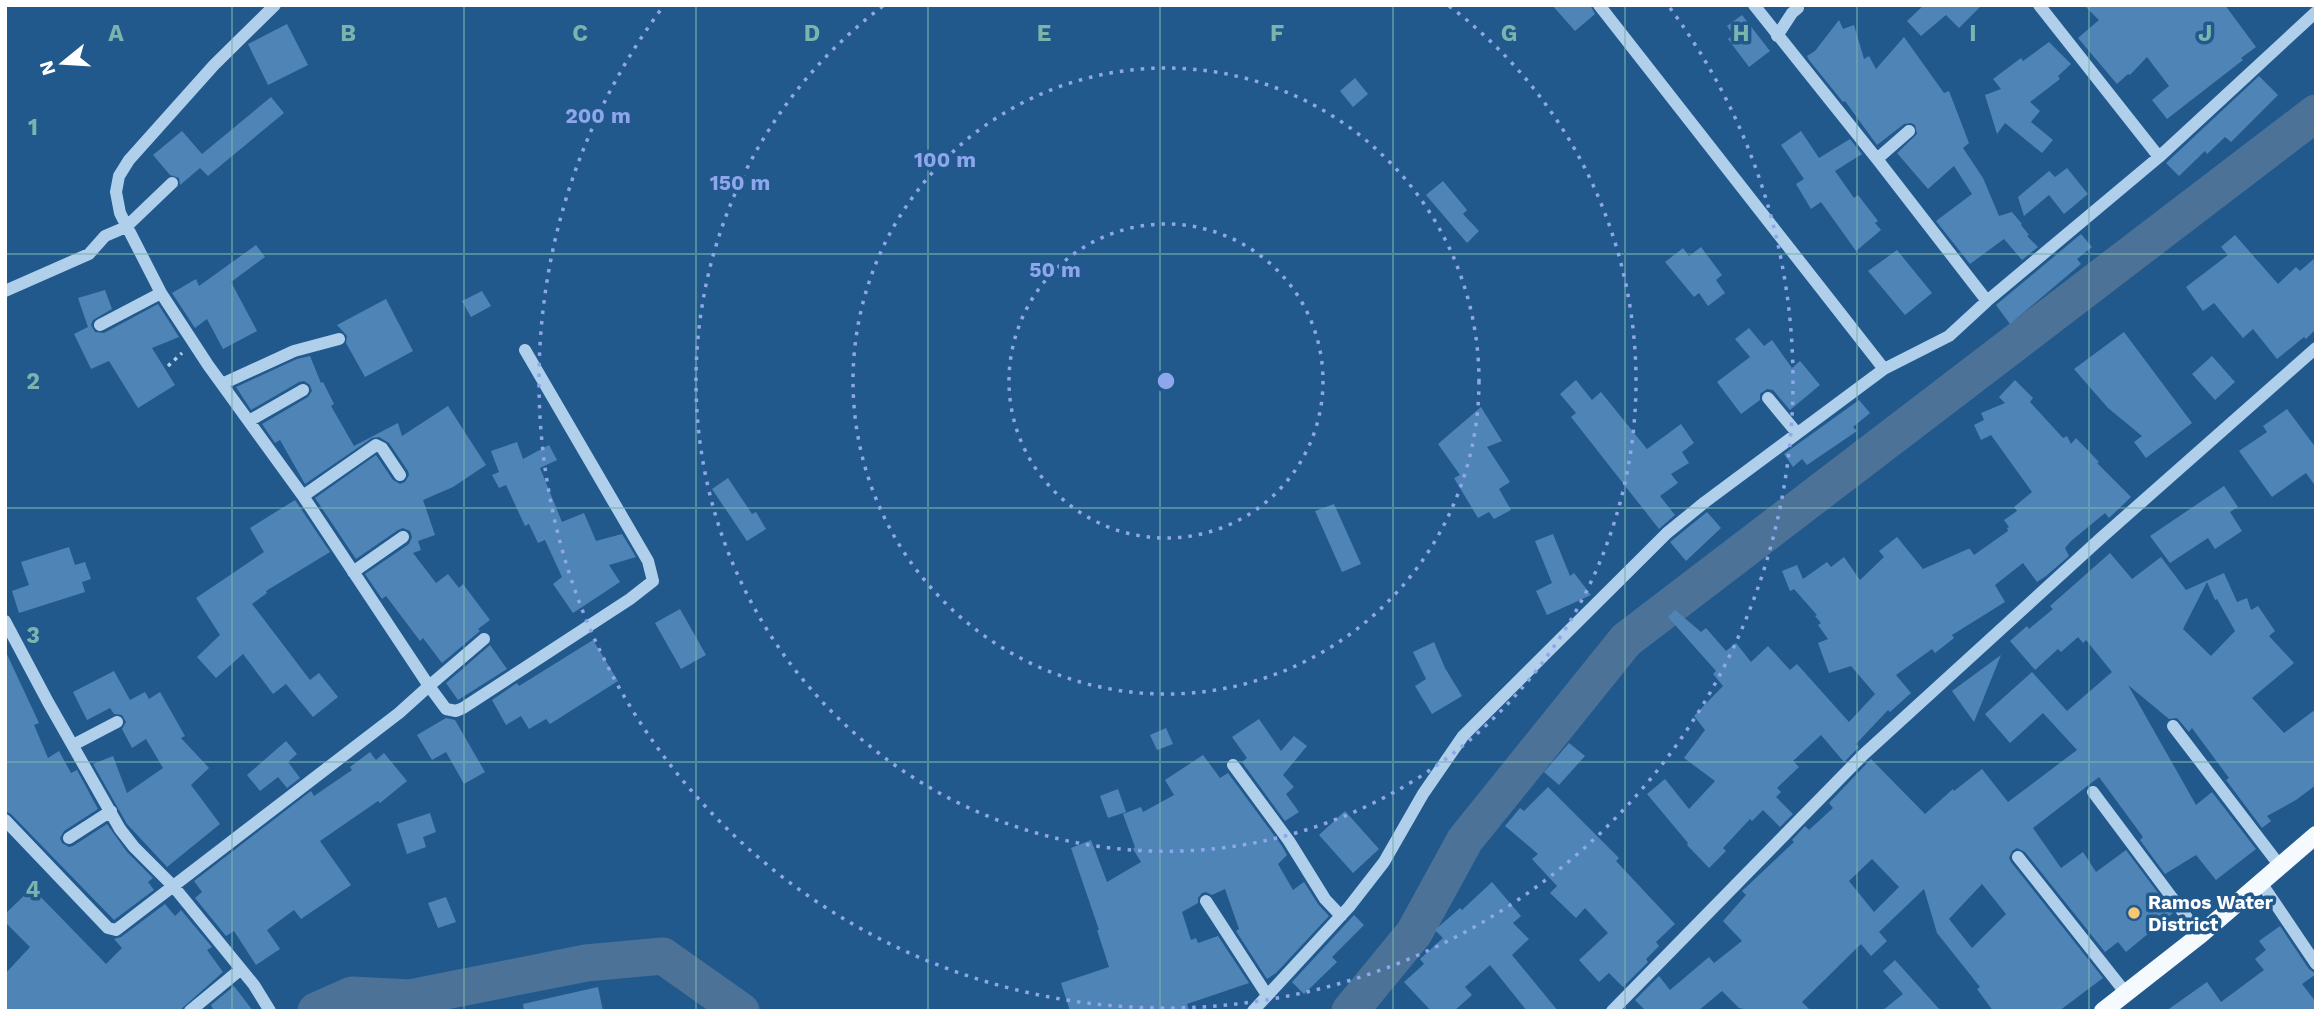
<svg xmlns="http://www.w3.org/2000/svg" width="2321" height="1016" viewBox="0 0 2321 1016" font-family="'Work Sans',sans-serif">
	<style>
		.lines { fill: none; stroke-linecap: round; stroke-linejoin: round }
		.river { stroke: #4c7297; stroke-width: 37 }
		.building { fill: #4f84b6; fill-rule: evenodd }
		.path { stroke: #b0cfeb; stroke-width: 3.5; stroke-dasharray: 3.5 5; stroke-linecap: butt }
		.minor { stroke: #b0cfeb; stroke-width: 12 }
		.major { stroke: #f5fafe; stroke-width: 18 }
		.grid { fill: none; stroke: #7bb4af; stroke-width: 2; stroke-opacity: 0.55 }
		.ring { fill: none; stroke: #8ea6ec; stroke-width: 3.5; stroke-dasharray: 3.5 7 }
		.poi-dot { fill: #f7c773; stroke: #22598d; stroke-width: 2.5 }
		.labels { text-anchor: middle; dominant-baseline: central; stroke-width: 7; stroke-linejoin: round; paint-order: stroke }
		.poi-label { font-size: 19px; font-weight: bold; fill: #fff; stroke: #22598d; text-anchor: start }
		.grid-label { font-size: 23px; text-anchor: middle; font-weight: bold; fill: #7bb4af; stroke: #22598d; stroke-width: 7; stroke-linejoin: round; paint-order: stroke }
		.centre { fill: #8ea6ec; stroke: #22598d; stroke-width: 3.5 }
		.ring-label { font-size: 21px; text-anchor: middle; font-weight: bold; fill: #8ea6ec; stroke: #22598d; stroke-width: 7; stroke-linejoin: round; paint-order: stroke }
	</style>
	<rect width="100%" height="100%" fill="#22598d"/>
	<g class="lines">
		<!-- river -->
		<path class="river" d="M316 1011 352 995 410 998 586 963 663 956 741 1011
			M1350 1011 1414 933 1465 840 1626 640 2316 113"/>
	</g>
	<!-- building -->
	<path class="building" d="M1552 5H1590L1595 14 1575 31Z
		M1924 5H1982L1959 28 1946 15 1921 36 1907 21Z
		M2084 5H2225L2256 47 2241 58 2243 60 2167 119 2152 100 2169 86 2147 57 2130 75 2128 74 2117 84 2078 38 2099 20Z
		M1742 15 1770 51 1749 67 1728 39 1733 35 1727 26Z
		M1839 20 1843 29 1854 25 1864 59 1869 56 1876 69 1904 37 1944 93 1949 91 1969 143 1963 148 1983 178 1999 216 2012 212 2022 224 2021 225 2029 235 2027 236 2038 247 2022 260 2004 239 1970 264 1936 221 1972 194 1954 166 1928 189 1897 153 1917 134 1915 125 1911 123 1904 124 1877 145 1845 101 1843 102 1809 60 1807 56 1815 51Z
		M287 24 308 65 268 85 248 44Z
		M2049 42 2071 64 2058 76 2060 79 2030 102 2040 111 2031 122 2053 140 2042 153 2005 123 1997 134 1985 95 2001 89 1993 79 2021 58 2023 61Z
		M2259 76 2278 95 2231 142 2225 137 2207 154 2205 151 2179 176 2166 163Z
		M1355 78 1368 94 1353 107 1340 91Z
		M271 97 284 113 208 176 200 168 180 185 179 178 170 175 153 155 182 131 202 154Z
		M1801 131 1819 158 1850 139 1862 154 1835 171 1854 198 1858 195 1878 221 1875 223 1881 230 1856 251 1821 202 1811 209 1796 184 1804 179 1781 145Z
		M2067 168 2088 194 2064 214 2049 195 2024 216 2018 197 2049 171 2055 177Z
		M1443 181 1467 210 1463 214 1479 231 1467 243 1426 195Z
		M2081 234 2092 247 2077 259 2081 264 2010 324 1996 305Z
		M2235 235 2278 284 2296 267 2300 271 2316 257V329L2306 339 2304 337 2277 359 2253 329 2243 338 2214 303 2203 311 2186 287 2228 255 2221 247Z
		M256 245 265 257 231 282 257 331 223 349 207 319 195 328 172 293 196 279 199 286Z
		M1701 247 1722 275 1716 280 1725 293 1708 306 1699 293 1694 297 1665 262 1683 248 1689 256Z
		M1897 250 1932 293 1905 315 1868 271Z
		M105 290 112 309 93 320 91 325 95 332 104 333 158 304 179 337 152 348 175 385 138 408 109 361 91 369 74 334 88 327 78 298Z
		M482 291 491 306 471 317 462 301Z
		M386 299 413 351 365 377 346 343 347 336 337 325Z
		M1749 328 1764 346 1772 340 1792 368 1800 361 1820 385 1790 410 1773 390 1767 389 1760 394V400L1741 414 1717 382 1750 357 1735 339Z
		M2124 332 2192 423 2146 458 2134 442 2142 436 2108 408 2074 369Z
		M310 356 321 383 323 382 334 404 331 406 354 446 398 423 402 436 448 406 486 465 453 487 423 500 435 535 418 541 421 550 413 553 436 583 448 574 459 588 463 584 490 620 478 629 480 631 442 663 423 638 420 641 386 596 382 599 365 574 409 544 412 537 410 531 403 528 398 530 356 559 315 498 376 455 393 480 400 484 405 482 409 475 408 471 389 443 379 437 372 438 305 484 280 440 275 443 262 424 308 397 312 391 310 385 304 381 299 382 251 410 236 387 297 359Z
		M2212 356 2235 382 2215 400 2192 374Z
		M1576 380 1592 400 1601 392 1647 449 1681 424 1694 443 1682 452 1689 463 1671 474 1678 483 1660 496 1675 515 1659 529 1571 417 1576 413 1560 394Z
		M2015 380 2033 398 2030 402 2063 438 2067 436 2071 444 2076 438 2099 462 2097 463 2131 497 2109 518 2105 513 2071 541 2065 548 2069 556 2046 576 2037 582 2023 563 1995 585 2005 602 1952 635 1954 638 1935 653 1932 649 1896 675 1911 693 1890 712 1888 710 1856 744 1859 747 1844 762 1821 735 1793 761 1799 767 1777 788 1781 792 1776 797 1793 814 1780 827 1763 810 1752 821 1750 819 1723 848 1726 851 1709 868 1687 845 1688 843 1647 794 1665 779 1689 809 1715 781 1684 758 1705 730 1694 716 1723 686 1713 674 1716 671 1668 617 1675 610 1701 632 1706 628 1726 651 1736 643 1751 662 1768 646 1790 670 1797 664 1849 722 1875 694 1851 666 1829 673 1818 643 1828 639 1818 625 1821 623 1815 616 1817 615 1794 589 1790 591 1782 571 1797 565 1803 579 1827 562 1831 567 1844 557 1860 580 1884 557 1879 551 1897 537 1923 569 1968 549H1970L1974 555 2008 531 2007 528 2009 527 2004 520 2017 511 2014 507 2032 492 1991 435 1981 440 1974 425 1984 420 1981 413 2005 403 1999 397Z
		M1859 400 1870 413 1853 427 1857 431 1807 465 1802 459 1793 467 1784 454Z
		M1481 407 1502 441 1487 447 1510 482 1499 489 1511 510 1494 519 1489 512 1478 518 1454 478 1460 475 1438 444Z
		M2287 409 2316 448V487L2306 473 2272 497 2239 451 2267 432 2263 426Z
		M517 442 523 459 549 445 557 460 540 468 562 522 584 513 596 541 622 534 636 557 609 565 620 582 573 613 553 584 562 577 545 540 538 543 529 524 525 526 506 485 499 488 492 475 499 472 491 451Z
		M728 478 752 514 756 512 766 529 747 541 712 489Z
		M2224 486 2238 507 2230 512 2242 531 2215 549 2208 538 2170 563 2150 536Z
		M295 500 330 552 266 591 267 593 252 604 310 680 319 673 338 697 313 717 286 684 273 694 243 654 216 678 197 657 220 635 196 598 264 552 250 528Z
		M1334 504 1361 564 1342 572 1315 511Z
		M1707 512 1721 528 1686 561 1670 542Z
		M1553 534 1570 576 1574 573 1591 595 1547 615 1536 591 1552 583 1535 541Z
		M69 547 75 565 85 562 91 579 82 582 85 592 19 613 12 591 29 585 21 562Z
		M2110 553 2132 579 2161 557 2186 590 2224 573 2237 602 2247 598 2251 610 2258 606 2275 631 2269 636 2294 663 2252 698 2284 733 2316 709V785L2296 800 2267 816 2271 821 2262 828 2226 780 2229 778 2192 728 2189 732 2177 718 2169 719 2128 685 2196 805 2212 792 2256 849 2216 880 2196 855 2165 874 2140 840 2143 837 2099 777 2033 828 2061 868 2083 852 2096 872 2126 850 2173 913 2126 952 2118 942 2105 952 2025 852 2017 848 2012 851 2009 858 2011 862 2103 978 2059 1011H1993L1977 989 1980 987 1937 933 1924 889 1879 932 1887 941 1871 956 1861 944 1802 1002 1811 1011H1754L1739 1008 1722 991 1698 1011H1646L1635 1000 1659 976 1670 990 1709 957 1714 963 1742 941 1723 921 1746 895 1742 891 1794 842 1792 840 1805 826 1809 830 1833 808 1829 803 1871 759 1925 814 1953 789 1954 791 1982 769 2008 802 2077 750 2043 713 2010 743 1985 714 2032 672 2067 711 2112 672 2086 640 2083 643 2078 637 2061 652 2058 649 2035 670 2010 641 2027 626 2029 629 2053 609 2050 606ZM2207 582 2215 600 2217 599 2235 631 2211 656 2183 629ZM1872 859 1899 887 1874 912 1849 881ZM1982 884 2006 914 1972 948 1949 919Z
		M680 609 706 655 681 669 655 623Z
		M593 640 618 681 550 724 546 719 529 729 521 716 506 725 492 700 517 683 519 686Z
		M1434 642 1445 668 1462 696 1432 714 1415 686 1426 679 1413 652Z
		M490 645 507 669 458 700 446 683Z
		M5 650 39 723 34 725 48 758 59 751 71 773 77 770 98 809 64 831 60 838 62 843 69 847 73 846 107 824 127 852 153 878 148 882 154 890 114 920 11 814 5 811Z
		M2001 655 1974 722 1952 691Z
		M114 671 130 700 145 692 149 699 160 692 185 736 181 738 209 768 191 785 220 824 167 867 127 824 93 764 113 756 127 793 163 768 146 739 132 748 122 729 126 722 122 715 114 714 110 708 87 720 73 692Z
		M446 718 455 720 485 772 464 784 446 752 432 760 417 735Z
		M1259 719 1281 751 1294 736 1307 746 1283 775 1294 787 1286 794 1299 812 1285 821 1242 762 1247 758 1232 737Z
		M1166 728 1173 744 1157 750 1150 735Z
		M286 741 297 754 288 762 300 778 287 788 278 777 260 791 247 775Z
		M1569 743 1585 756 1559 785 1544 772Z
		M370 752 376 760 384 753 407 781 380 803 378 801 320 841 351 885 301 919 294 910 267 930 280 949 256 965 234 931 226 936 195 898 202 892 194 881 311 791 314 796 352 770 350 767Z
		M1203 755 1220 778 1228 773 1282 846 1287 855 1278 864 1293 890 1304 882 1318 904 1329 916 1276 973 1267 979 1236 931 1239 929 1225 889 1212 895 1206 892 1202 893 1198 898V903L1182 912 1191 940 1196 938 1198 943 1218 936 1249 983 1187 1004 1189 1011H1070L1061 983 1109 967 1097 930H1099L1071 848 1091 840 1107 882 1141 862 1133 849 1135 847 1123 814 1141 807 1143 812 1174 795 1165 780Z
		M1548 787 1619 858 1616 861 1675 924 1656 942 1659 946 1646 959 1648 962 1623 987 1609 973 1599 982 1579 960 1608 933 1585 908 1576 918 1550 893 1557 886 1532 859 1538 854 1505 826 1520 808 1524 811Z
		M1118 789 1126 812 1108 818 1100 796Z
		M1345 811 1379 849 1353 873 1319 835Z
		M430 813 436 832 423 837 426 847 407 854 397 824Z
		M1492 882 1521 916 1513 923 1529 939 1512 955 1558 1011H1527L1490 965 1465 987 1472 995 1454 1011H1431L1404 982 1424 964 1420 959 1443 938 1435 930 1460 908 1462 910Z
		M32 888 106 964 122 948 114 939 121 937 165 904 175 916 181 910 212 947 207 950 223 972 179 1011H5V974L30 947 5 922V914Z
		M446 897 456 922 438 928 428 903Z
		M1354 915 1364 925 1332 957 1337 962 1304 994 1292 982Z
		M2280 926 2309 969 2316 974 2302 984 2316 1002V1011H2166L2207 982 2221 1002 2264 970 2255 959 2266 950 2259 941Z
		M1895 960 1941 1011H1882L1903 994 1883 971Z
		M234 986 253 1011H214L211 1005Z
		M598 987 603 1011H524L523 1004Z"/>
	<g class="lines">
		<!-- path -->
		<path class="path" d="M168 366 182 353"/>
		<!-- minor -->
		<path class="minor" d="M1599 5 1884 369
			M1754 5 1877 159 1987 301
			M2039 5 2159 157
			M1777 36 1792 13 1798 8
			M1877 159 1909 131
			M5 291 89 254 105 236 126 227 172 183
			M100 325 161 293
			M222 384 294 351 339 339
			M1768 398 1797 433
			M249 421 303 390
			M303 496 376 445 382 448 400 475
			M353 572 403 537
			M5 621 48 702 120 829 134 847 174 887 254 985 270 1011
			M484 639 429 686 446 709 456 711 463 708 630 599 653 581 648 561 525 350
			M2173 726 2280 866
			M73 745 117 722
			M1233 765 1289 841 1325 899 1341 916
			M2093 792 2200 935
			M5 820 108 928 116 930 399 713 429 686 303 496 208 365 161 293 120 213 116 192 119 176 129 160 214 65 275 5
			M69 838 111 811
			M2018 857 2125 992
			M2262 884 2316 964
			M1206 901 1267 995
			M190 1011 241 969
			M1253 1011 1349 907 1384 862 1423 794 1463 736 1667 533 1705 502 1884 369 1949 336 1987 301 2159 157 2316 12
			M1612 1011 1863 755 2101 538 2316 348"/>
		<!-- major -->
		<path class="major" d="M2103 1011 2200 935 2316 835"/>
	</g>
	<!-- grid -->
	<path class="grid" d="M232 5V1011M464 5V1011M696 5V1011M928 5V1011M1160 5V1011M1393 5V1011M1625 5V1011M1857 5V1011M2089 5V1011M5 254H2316M5 508H2316M5 762H2316"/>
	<!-- distance rings -->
	<g class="ring">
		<circle cx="1166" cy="381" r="157"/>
		<circle cx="1166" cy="381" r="313"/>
		<path d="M1449 6A470 470 0 1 1 883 6"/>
		<path d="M1670 8A627 627 0 1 1 662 8"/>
	</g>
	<!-- markers -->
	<circle class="poi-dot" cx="2134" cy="913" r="7"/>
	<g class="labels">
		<!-- poi labels -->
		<g class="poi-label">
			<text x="2148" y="902">Ramos Water<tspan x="2148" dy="22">District</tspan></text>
		</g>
	</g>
	<g class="grid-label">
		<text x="116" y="41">A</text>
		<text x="348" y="41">B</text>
		<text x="580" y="41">C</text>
		<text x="812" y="41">D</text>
		<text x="1044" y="41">E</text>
		<text x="1277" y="41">F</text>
		<text x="1509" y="41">G</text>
		<text x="1741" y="41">H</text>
		<text x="1973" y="41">I</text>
		<text x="2205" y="41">J</text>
		<text x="33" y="135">1</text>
		<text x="33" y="389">2</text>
		<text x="33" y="643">3</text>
		<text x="33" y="897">4</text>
	</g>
	<circle cx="1166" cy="381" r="10" class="centre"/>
	<g class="ring-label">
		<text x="598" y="123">200 m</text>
		<text x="945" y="167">100 m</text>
		<text x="740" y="190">150 m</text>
		<text x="1055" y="277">50 m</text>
	</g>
	<!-- border -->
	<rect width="2321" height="1016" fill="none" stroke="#ffffff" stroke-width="14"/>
	<!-- north arrow -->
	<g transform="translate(63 63) rotate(252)" stroke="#22598d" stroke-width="5" paint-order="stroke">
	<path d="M0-5L12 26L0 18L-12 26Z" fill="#ffffff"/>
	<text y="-10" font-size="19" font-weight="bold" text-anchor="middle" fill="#ffffff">N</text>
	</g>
</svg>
